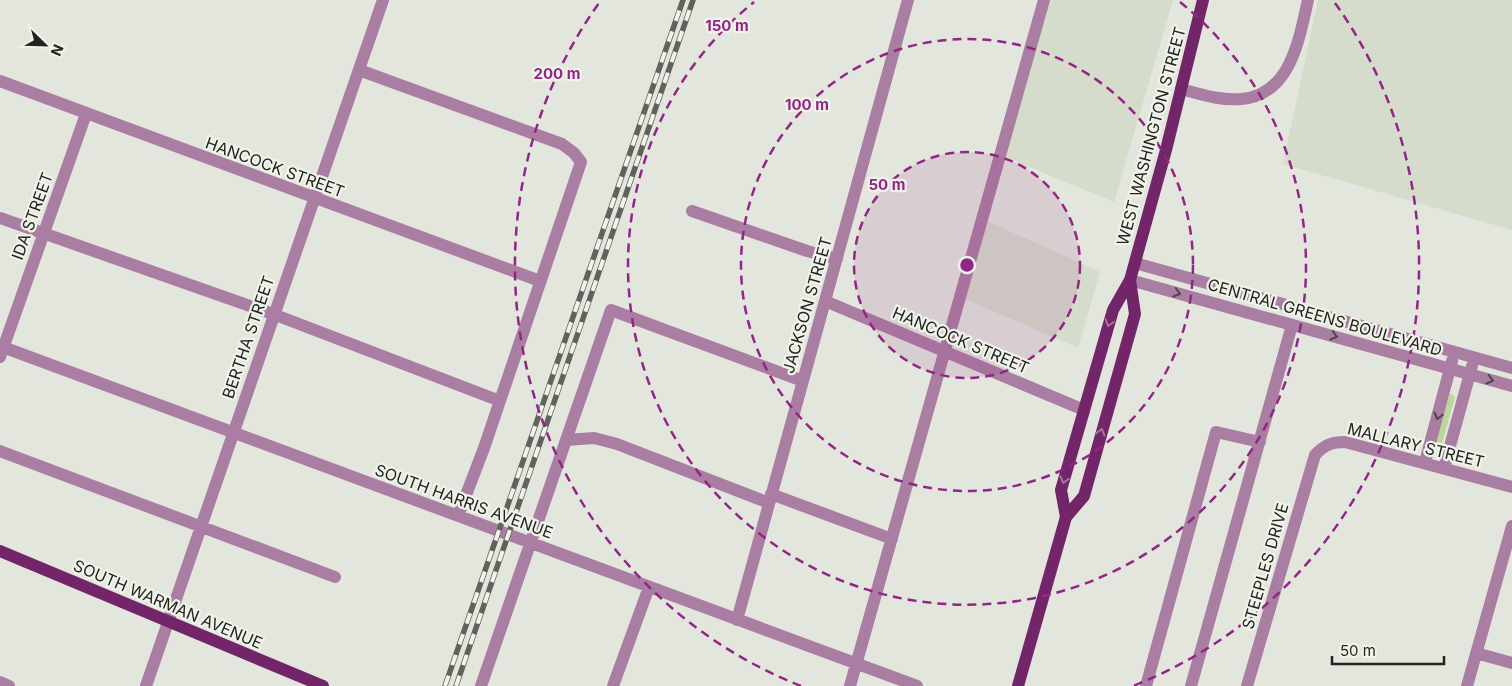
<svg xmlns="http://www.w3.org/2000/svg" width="1512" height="686" viewBox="0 0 1512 686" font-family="Inter,sans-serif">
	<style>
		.built { fill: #d6dccc }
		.green { fill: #bfd699 }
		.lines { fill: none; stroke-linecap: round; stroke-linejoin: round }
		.minor { stroke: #aa7ea2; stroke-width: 12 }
		.major { stroke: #732569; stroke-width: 12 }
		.rail-casing { stroke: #60625c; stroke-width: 5.5 }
		.rail { stroke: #f0f3ea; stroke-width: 4; stroke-dasharray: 11; stroke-linecap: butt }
		.oneway { stroke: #52444e }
		.oneway2 { stroke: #a5779d }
		.ring { fill: none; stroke: #932586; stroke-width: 2.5; stroke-dasharray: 9 6 }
		.labels { text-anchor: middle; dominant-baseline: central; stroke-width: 4.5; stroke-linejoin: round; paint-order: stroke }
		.street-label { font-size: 16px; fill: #232420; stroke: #f0f3ea }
		.centre { fill: #932586; stroke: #f0f3ea; stroke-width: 2.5 }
		.ring-label { font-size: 15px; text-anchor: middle; font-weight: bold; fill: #932586; stroke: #f0f3ea; stroke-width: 4.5; stroke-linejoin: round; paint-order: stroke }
	</style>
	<rect width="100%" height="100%" fill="#e2e6dd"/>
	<!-- built -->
	<path class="built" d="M1051 0H1173L1114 202 1003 156Z
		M1318 0H1512V230L1283 164Z
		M987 221 1100 272 1078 348 963 298Z"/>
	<!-- green -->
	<path class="green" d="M1450 393 1455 397 1442 444 1437 448 1435 447Z"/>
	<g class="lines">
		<!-- minor -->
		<path class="minor" d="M359 70 562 144 574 153 581 162 484 448 458 516
			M0 81 540 281
			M1181 89C1200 94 1221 101 1241 99 1291 95 1299 39 1308 0
			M692 211 807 251 837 259
			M0 218 273 314 500 401
			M1135 263 1512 368
			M1130 280 1512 386
			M825 301 1084 410
			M0 346 917 686
			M0 357 86 114
			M566 440 594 438 617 444 769 503
			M0 451 335 577
			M1425 462 1452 361
			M1444 468 1472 366
			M771 494 892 539
			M737 620 908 0
			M1476 653 1512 663
			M0 682 9 686
			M146 686 383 0
			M481 686 611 310 803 381
			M613 686 649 587
			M850 686 1044 0
			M1146 686 1216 432 1260 442
			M1191 686 1292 325
			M1247 686 1315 455C1324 445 1332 442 1345 442L1512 487
			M1467 686 1512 526"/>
		<!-- major -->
		<path class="major" d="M1066 517 1084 496 1135 314 1130 280
			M0 551 323 686
			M1018 686 1066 517 1061 490 1113 310 1130 280 1166 150 1203 0"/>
		<defs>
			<path id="rail" d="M445 686 683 0
				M456 686 693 0"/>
		</defs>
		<!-- rail casing -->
		<use href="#rail" class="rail-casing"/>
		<!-- rail -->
		<use href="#rail" class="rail"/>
	</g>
	<!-- one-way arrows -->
	<defs><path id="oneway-chevron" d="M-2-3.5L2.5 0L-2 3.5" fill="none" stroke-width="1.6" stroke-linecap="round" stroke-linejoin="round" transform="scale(1.25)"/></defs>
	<g class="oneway">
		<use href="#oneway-chevron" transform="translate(1177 293) rotate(16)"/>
		<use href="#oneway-chevron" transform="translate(1334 336) rotate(16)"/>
		<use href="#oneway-chevron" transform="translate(1490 380) rotate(16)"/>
		<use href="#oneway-chevron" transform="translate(1438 416) rotate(105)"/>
	</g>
	<g class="oneway2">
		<use href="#oneway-chevron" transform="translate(1109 323) rotate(108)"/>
		<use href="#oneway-chevron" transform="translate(1101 432) rotate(-75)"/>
		<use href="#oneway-chevron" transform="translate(1064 480) rotate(106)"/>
	</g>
	<!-- distance rings -->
	<circle cx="967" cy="265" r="113" fill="#932586" fill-opacity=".12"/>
	<g class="ring">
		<circle cx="967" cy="265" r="113"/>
		<circle cx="967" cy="265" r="226"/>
		<path d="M1180 2A339 339 0 1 1 754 2"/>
		<path d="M801 686A452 452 0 0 1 599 3M1335 3A452 452 0 0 1 1133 686"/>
	</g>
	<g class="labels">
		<!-- street labels -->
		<g class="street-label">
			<text transform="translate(1151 136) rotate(-75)">WEST WASHINGTON STREET</text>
			<text transform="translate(275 167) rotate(20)">HANCOCK STREET</text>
			<text transform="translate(32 216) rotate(-70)">IDA STREET</text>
			<text transform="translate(807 305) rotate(-74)">JACKSON STREET</text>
			<text transform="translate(1325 317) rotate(16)">CENTRAL GREENS BOULEVARD</text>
			<text transform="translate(248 337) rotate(-71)">BERTHA STREET</text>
			<text transform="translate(961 340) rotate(23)">HANCOCK STREET</text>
			<text transform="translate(1416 445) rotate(14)">MALLARY STREET</text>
			<text transform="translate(464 501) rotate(20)">SOUTH HARRIS AVENUE</text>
			<text transform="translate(1265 566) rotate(-74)">STEEPLES DRIVE</text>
			<text transform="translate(168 604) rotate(23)">SOUTH WARMAN AVENUE</text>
		</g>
	</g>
	<circle cx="967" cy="265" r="8" class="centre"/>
	<g class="ring-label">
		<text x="727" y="31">150 m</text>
		<text x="557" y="79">200 m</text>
		<text x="807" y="110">100 m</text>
		<text x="887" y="190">50 m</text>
	</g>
	<!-- north arrow -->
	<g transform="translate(45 45) rotate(113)" stroke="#f0f3ea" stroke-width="4" paint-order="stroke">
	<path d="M0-4L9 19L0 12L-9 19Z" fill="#232420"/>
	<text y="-8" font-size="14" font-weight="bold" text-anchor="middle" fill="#232420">N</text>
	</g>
	<!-- scale -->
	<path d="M1332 656v8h112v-8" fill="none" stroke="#232420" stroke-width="2.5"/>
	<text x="1340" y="656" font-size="15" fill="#232420" stroke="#f0f3ea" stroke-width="4" paint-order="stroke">50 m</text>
</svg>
